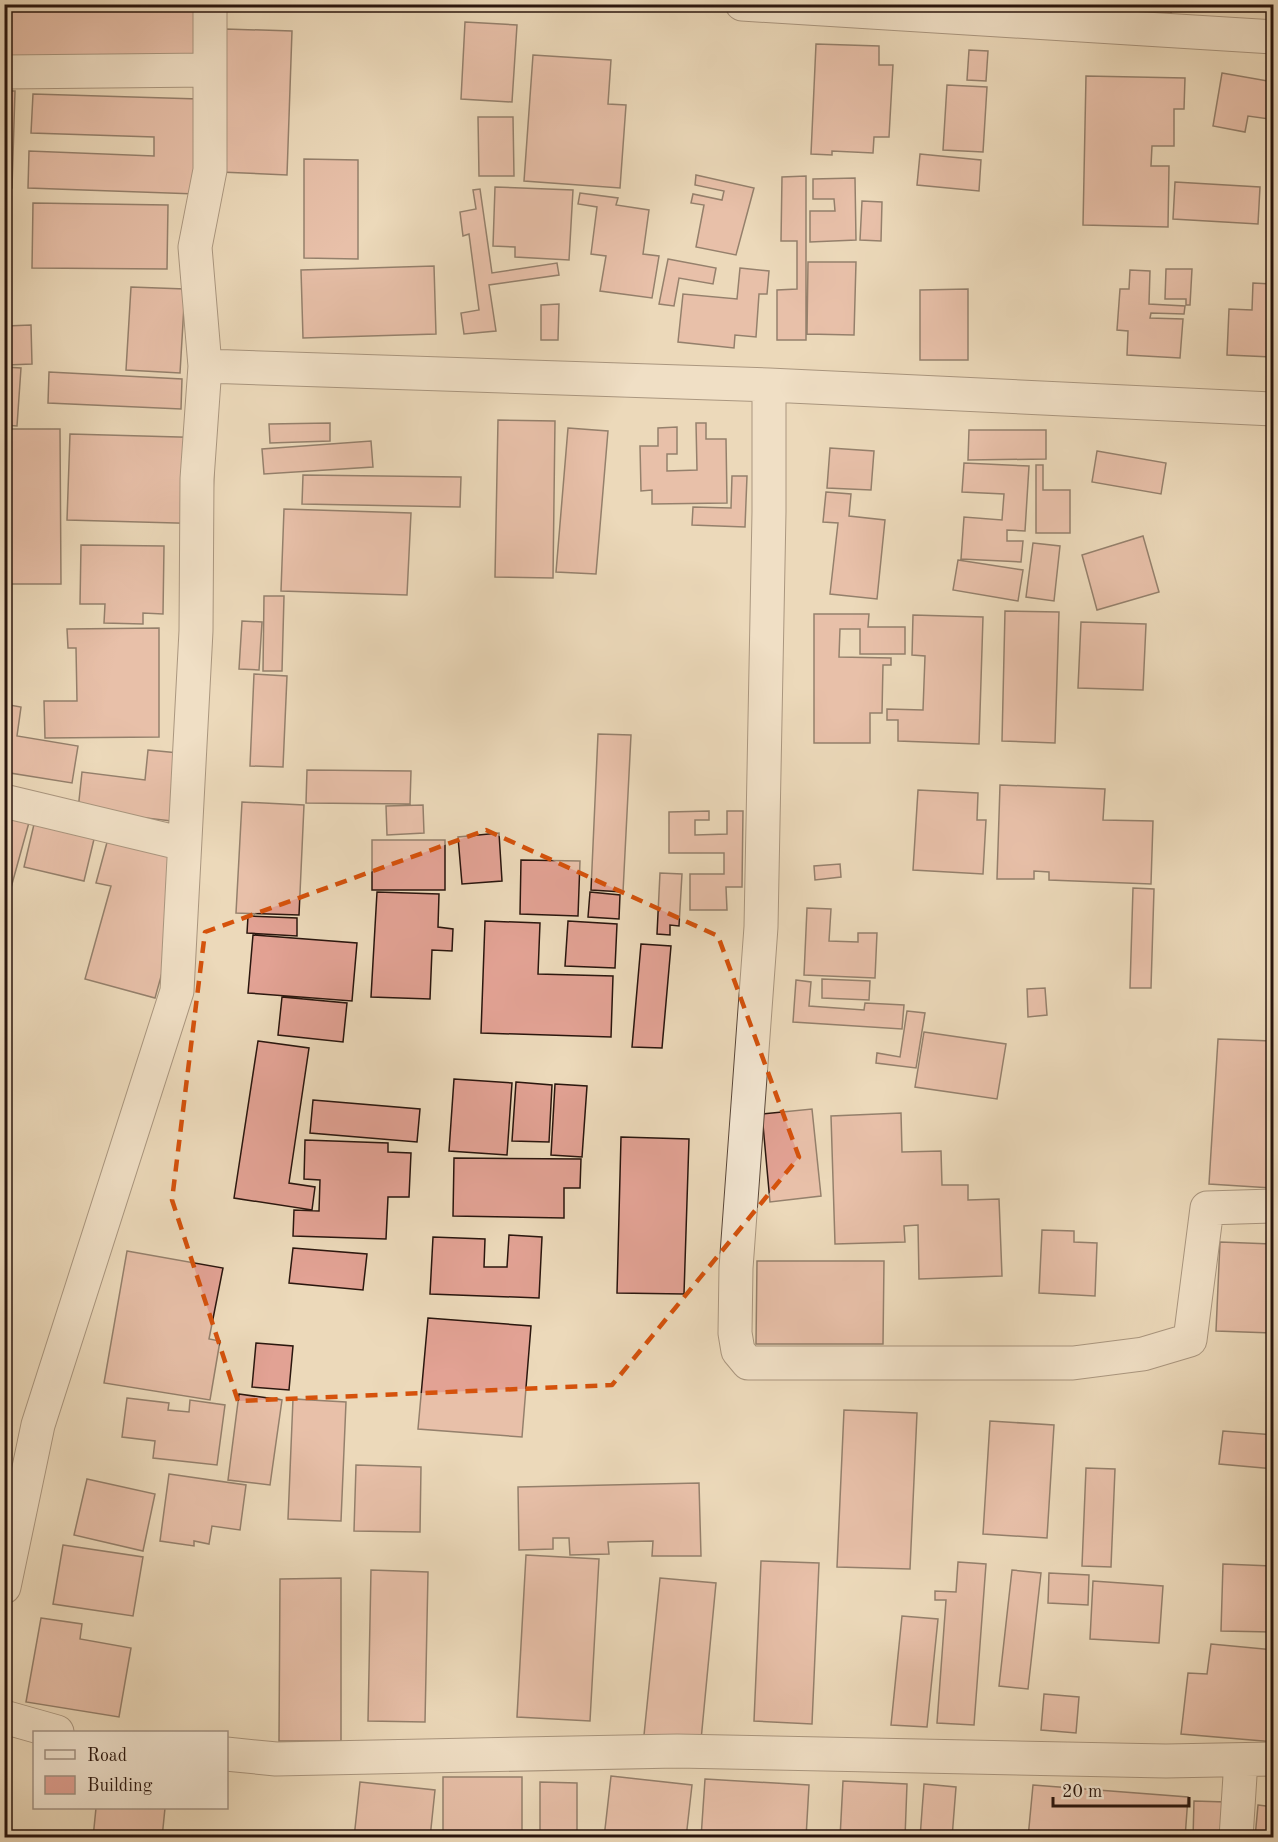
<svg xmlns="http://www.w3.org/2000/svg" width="1278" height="1842" viewBox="0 0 1278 1842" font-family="'Old Standard TT',serif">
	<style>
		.building { fill: #e2a294; stroke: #2a160e; stroke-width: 1.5 }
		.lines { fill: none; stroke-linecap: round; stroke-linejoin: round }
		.minor-casing { stroke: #5a4739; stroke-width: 35 }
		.minor { stroke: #f3e6d2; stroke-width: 33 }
		.marked { fill: none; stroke: #d5520c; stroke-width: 4.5; stroke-dasharray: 12 8; stroke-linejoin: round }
	</style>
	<rect width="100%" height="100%" fill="#ecd9ba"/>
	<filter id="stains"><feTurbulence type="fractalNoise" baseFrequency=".00333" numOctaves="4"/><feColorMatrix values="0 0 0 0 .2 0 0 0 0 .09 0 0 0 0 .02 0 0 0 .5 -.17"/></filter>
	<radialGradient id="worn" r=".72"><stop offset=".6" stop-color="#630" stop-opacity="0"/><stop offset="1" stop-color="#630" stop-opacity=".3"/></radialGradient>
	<!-- building -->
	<path class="building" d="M4 4H200L199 58 4 56Z
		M1076 4H1171V23H1076Z
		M465 22 517 25 512 102 461 99Z
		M225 29 292 31 287 175 220 172Z
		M816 44 879 46V65H893L889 137H874L873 153 832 151V155L811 154Z
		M969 50 988 51 986 81 967 80Z
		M533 55 611 60 608 104 626 105 620 188 524 181Z
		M1222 73 1274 82 1269 119 1248 116 1245 132 1213 126Z
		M1086 76 1185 78 1184 109H1174V146H1152L1151 166H1169L1168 227 1083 225Z
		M947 85 987 87 983 152 943 150Z
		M4 91H15L12 188 4 187Z
		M33 94 199 99 196 194 28 188 29 151 154 156V137L31 133Z
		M478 117H513L514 176H479Z
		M920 154 981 160 979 191 917 185Z
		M304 159 358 160V259L304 258Z
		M696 175 754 188 736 255 696 247 704 205 691 203 693 194 722 200 724 191 695 185Z
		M806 176V340H777V290L797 289V241H781L782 177Z
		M855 178 856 240 810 242V211H835L834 199H813V179Z
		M1175 182 1260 187 1258 224 1173 219Z
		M495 187 573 190 569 260 515 257V247L493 246Z
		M480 189 492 273 557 263 559 275 489 285 496 331 464 334 461 313 479 310 469 234 463 236 460 212 476 209 473 190Z
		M580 193 618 198 616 205 649 210 643 254 659 256 652 298 600 291 606 256 591 254 597 207 578 204Z
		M862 201 882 202 881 241 860 240Z
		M33 203 168 205 167 269 32 268Z
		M668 259 716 268 713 284 679 278 674 306 659 304Z
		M808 262H856L854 335 807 334Z
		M434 266 436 334 303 338 301 270Z
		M740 268 769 271 767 294H759L756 337 735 335 734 348 678 342 683 294 737 299Z
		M1166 269H1192L1190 305H1186V299H1165Z
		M1130 270 1150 271 1149 304 1185 306 1184 314 1151 313 1150 318 1183 319 1180 358 1127 355 1128 331 1117 330 1120 289H1129Z
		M1253 283 1274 284V357L1227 355 1229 309 1252 310Z
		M131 287 185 289 180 373 126 370Z
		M968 289V360H920V290Z
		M559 304 558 340H541V305Z
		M31 325 32 364 7 365 6 326Z
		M4 367 21 368 17 426 4 425Z
		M49 372 182 379 181 409 48 403Z
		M498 420 555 421 553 578 495 577Z
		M330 423V441L270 443 269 424Z
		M696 423H706V439H726L727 503 652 504V490L641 491 640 446H658V428L677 427V454H667V471L697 470Z
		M568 428 608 431 596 574 556 572Z
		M4 429H60L61 584H4Z
		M969 430H1046V459L968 460Z
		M70 434 215 438 212 524 67 520Z
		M371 441 373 467 264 474 262 449Z
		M830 448 874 451 871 490 827 488Z
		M1097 451 1166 463 1161 494 1092 482Z
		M964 463 1029 466 1025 531 1007 530V541H1023L1021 562 961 559 964 517 1002 520 1004 494 962 492Z
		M1036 465H1043V490H1070V533H1036Z
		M303 475 461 477 460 507 302 504Z
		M732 476H747L745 527 692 525 693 507 731 508Z
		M826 492 851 494 849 516 885 520 877 599 830 594 838 523 823 522Z
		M284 509 411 513 407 595 281 591Z
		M1143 536 1159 592 1097 610 1082 555Z
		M1033 543 1060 546 1054 601 1026 597Z
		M81 545 164 546 163 614 143 613V624L104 623 105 604H80Z
		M958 560 1023 570 1018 601 953 590Z
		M264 596H284L282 671H263Z
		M1005 611 1059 612 1055 743 1002 741Z
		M814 614H869L868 627H905V654H860V629H840L839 657 891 658V665H883L882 713H870V743H814Z
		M913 615 983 617 979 744 898 741V720H887V709L923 710 925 656 912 655Z
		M242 621 262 622 259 670 239 669Z
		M1081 622 1146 624 1143 690 1078 688Z
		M159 628V737L45 738 44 701H77L76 648H68L67 629Z
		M254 674 287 676 283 767 250 766Z
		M4 704 21 707 17 736 78 746 72 783 4 772Z
		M598 734 631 735 623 892 591 890Z
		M148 750 189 754 180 822 78 810 82 772 145 780Z
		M307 770 411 771 410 804 306 803Z
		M1000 785 1105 789 1103 820 1153 821 1151 884 1049 880V872L1034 871V879H997Z
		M918 790 978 793 977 820H986L983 874 913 870Z
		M4 800 33 808 4 913Z
		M242 802 304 805 299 915 236 913Z
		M423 805 424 833 387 835 386 806Z
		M709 811V820H695V835L727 834V811H743L742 887H726L727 910H690V874H724V853H669V812Z
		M35 820 95 835 84 881 24 867Z
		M499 833 502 881 462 884 458 837Z
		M109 835 194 858 155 998 85 979 111 886 96 883Z
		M372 840H445V890H372Z
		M521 860 580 861 578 916 520 914Z
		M840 864 841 877 815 880 814 866Z
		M660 873 682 874 679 926 670 925V935L657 934Z
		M1133 888 1154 889 1151 988H1130Z
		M377 892 439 894 438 927 453 929 452 951 432 950 430 999 371 997Z
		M590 892 620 895 619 919 588 917Z
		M807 908 831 909 829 941 858 942V933H877L875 978 804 975Z
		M248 916 297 918V936L247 933Z
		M485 921 540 923 538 974 613 976 611 1037 481 1033Z
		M568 921 617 924 615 968 565 966Z
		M253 935 357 943 352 1001 248 993Z
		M641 944 671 946 662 1048 632 1047Z
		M822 979 870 981 869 1000 822 998Z
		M796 980 811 982 809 1006 864 1010 865 1003 904 1005 902 1029 793 1022Z
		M1045 988 1047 1015 1028 1017 1027 989Z
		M282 997 347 1003 343 1042 278 1035Z
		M907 1011 925 1013 916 1068 876 1063 877 1053 900 1057Z
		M924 1032 1006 1044 997 1099 915 1087Z
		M1218 1039 1274 1041V1188L1209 1184Z
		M258 1041 309 1048 289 1183 315 1187 312 1210 234 1198Z
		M454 1079 512 1083 507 1155 449 1151Z
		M516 1082 552 1085 549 1142 512 1141Z
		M555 1084 587 1086 582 1157 551 1155Z
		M313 1100 420 1109 417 1142 310 1133Z
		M812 1109 821 1196 770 1202 762 1114Z
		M901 1113 902 1152 941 1151 942 1185H968V1200L999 1199 1002 1276 919 1279 918 1225 904 1226 905 1242 835 1244 831 1116Z
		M621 1137 689 1139 684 1294 617 1293Z
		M305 1140 388 1143V1152L411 1153 409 1197H388L386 1239 293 1236 294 1210 319 1211 320 1180 304 1179Z
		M454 1158 581 1159 580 1188H564V1218L453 1216Z
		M1042 1230 1074 1231V1242L1097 1243 1095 1296 1039 1293Z
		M509 1235 542 1237 539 1298 430 1294 433 1237 485 1239 484 1267H507Z
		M1220 1242 1274 1244V1333L1216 1331Z
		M293 1248 367 1254 363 1290 289 1283Z
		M127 1251 223 1268 209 1339 220 1341 210 1400 104 1383Z
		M757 1261H884L883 1344H756Z
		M428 1318 531 1326 522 1437 418 1429Z
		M256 1343 293 1346 289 1390 252 1387Z
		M239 1394 282 1400 270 1485 228 1480Z
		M127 1398 169 1403 168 1410 189 1412 190 1400 225 1405 217 1465 153 1458 155 1441 122 1437Z
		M293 1399 346 1402 341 1521 288 1519Z
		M844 1410 917 1413 910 1569 837 1567Z
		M990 1421 1054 1425 1047 1538 983 1534Z
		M1223 1431 1274 1435V1469L1219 1464Z
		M356 1465 421 1467 420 1532 354 1531Z
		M1086 1468 1115 1469 1111 1567 1082 1566Z
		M169 1474 246 1485 240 1530 212 1526 209 1544 194 1541V1546L160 1541Z
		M87 1479 155 1494 143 1551 74 1535Z
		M699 1483 701 1556H652L653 1541 608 1542 609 1554 570 1555 569 1538H553V1549L519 1550 518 1487Z
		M63 1545 143 1557 133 1616 53 1604Z
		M526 1555 599 1559 590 1721 517 1717Z
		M761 1561 819 1563 812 1724 754 1721Z
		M958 1562 986 1564 974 1725 937 1723 946 1600H935V1591L956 1592Z
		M1223 1564 1274 1566V1632L1221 1631Z
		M371 1570 428 1572 425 1722 368 1721Z
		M1012 1570 1041 1573 1028 1689 999 1686Z
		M1049 1573 1089 1575 1088 1605 1048 1603Z
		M341 1578V1741H279L280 1579Z
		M660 1578 716 1583 701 1740 644 1735Z
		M1093 1581 1163 1586 1159 1643 1090 1639Z
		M902 1616 938 1619 927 1727 891 1725Z
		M41 1618 82 1624 80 1639 131 1648 119 1717 26 1702Z
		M1211 1644 1274 1650V1742L1181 1734 1188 1673 1207 1674Z
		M1044 1694 1079 1697 1076 1733 1041 1730Z
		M611 1776 692 1785 686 1838H604Z
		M443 1777H522V1838H443Z
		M705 1779 809 1785 806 1838H701Z
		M843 1781 907 1784 905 1838H840Z
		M360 1782 435 1790 430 1838H354Z
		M540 1782 577 1783V1838H540Z
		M924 1784 956 1787 952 1838H920Z
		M1033 1785 1188 1797 1185 1838H1028Z
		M1194 1801 1226 1802 1225 1838H1193Z
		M1258 1805 1274 1807V1838H1255Z
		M96 1808H165L162 1838H93Z"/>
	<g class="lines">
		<defs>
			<path id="minor" d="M742 4 1274 37
				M4 72 210 70
				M205 366 769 385 1274 409
				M769 385V512L761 927 736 1268 735 1333 738 1351 748 1363H1073L1143 1354 1190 1340 1207 1208 1274 1206
				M4 801 184 844
				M4 1587 38 1425 177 991 196 631 197 479 205 366 195 247 210 170V4
				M4 1717 57 1732
				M226 1754 276 1759 677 1751 1166 1761 1274 1759
				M1236 1838 1241 1760"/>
		</defs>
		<!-- minor casing -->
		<use href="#minor" class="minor-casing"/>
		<!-- minor -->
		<use href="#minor" class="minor"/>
	</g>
	<!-- marked area -->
	<path d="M0 0H1278V1842H0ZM486 830 718 936 799 1157 612 1385 238 1401 172 1200 205 932Z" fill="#ecd9ba" fill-opacity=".55" fill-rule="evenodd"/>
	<path class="marked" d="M486 830 718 936 799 1157 612 1385 238 1401 172 1200 205 932Z"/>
	<!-- margin -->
	<rect width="1278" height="1842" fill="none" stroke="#ecd9ba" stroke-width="24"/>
	<rect x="6" y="6" width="1266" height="1830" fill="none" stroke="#2a160e" stroke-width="3"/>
	<rect x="12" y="12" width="1254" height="1818" fill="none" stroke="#2a160e" stroke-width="1.5"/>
	<!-- legend -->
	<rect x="33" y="1731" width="195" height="78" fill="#f3e6d2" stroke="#a39384" stroke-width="1.5"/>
	<rect x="45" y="1750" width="30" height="9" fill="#f3e6d2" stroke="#a39384" stroke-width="1.5"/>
	<text x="87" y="1761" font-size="18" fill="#2a160e">Road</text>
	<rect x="45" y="1776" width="30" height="18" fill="#e2a294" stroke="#a39384" stroke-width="1.5"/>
	<text x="87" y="1791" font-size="18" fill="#2a160e">Building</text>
	<!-- scale -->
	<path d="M1053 1797v9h136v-9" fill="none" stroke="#2a160e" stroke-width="3"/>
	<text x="1062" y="1797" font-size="18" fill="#2a160e" stroke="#f3e6d2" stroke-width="4.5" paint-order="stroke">20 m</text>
	<rect width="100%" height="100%" filter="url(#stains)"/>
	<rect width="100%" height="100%" fill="url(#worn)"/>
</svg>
